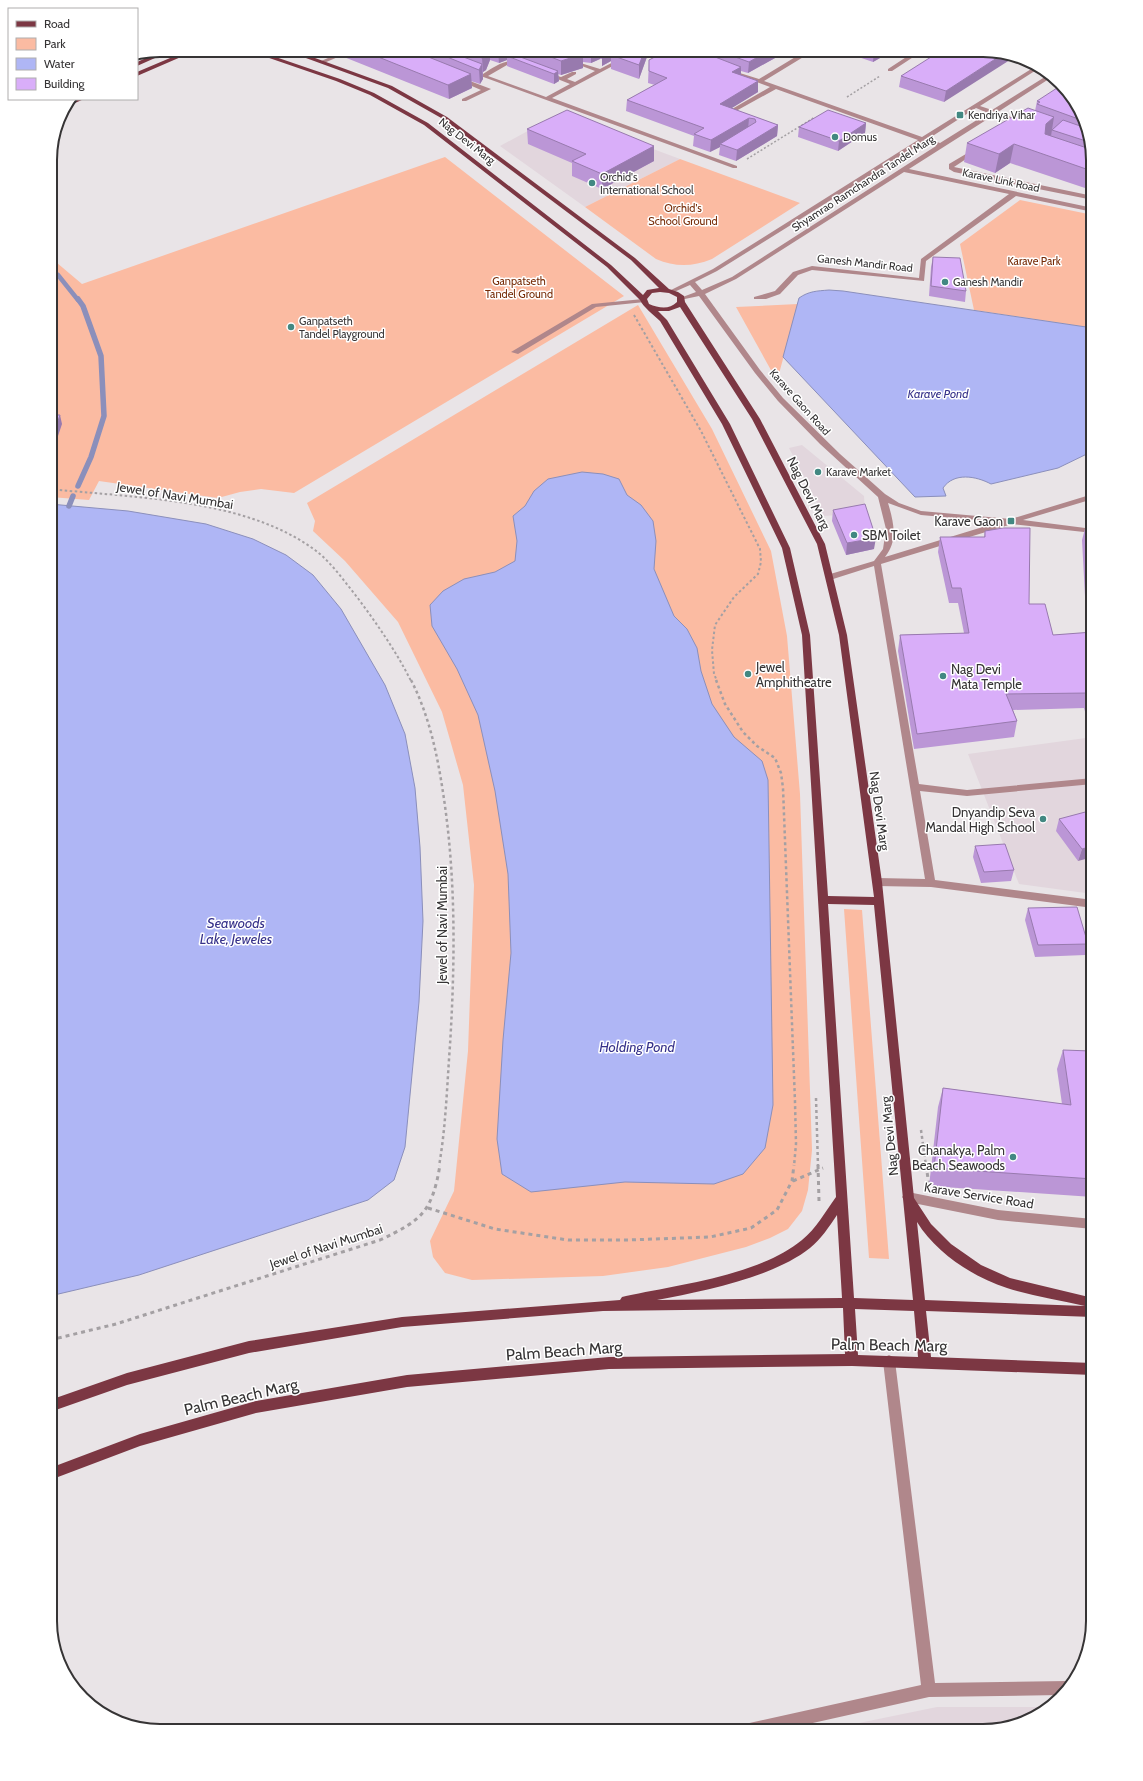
<svg xmlns="http://www.w3.org/2000/svg" width="1143" height="1781" viewBox="0 0 1143 1781" font-family="Cabin,sans-serif">
	<style>
		.built { fill: #e2d6dd }
		.green { fill: #fbbba2 }
		.water { fill: #afb6f5; stroke: #8b8fbb }
		.lines { fill: none; stroke-linecap: round; stroke-linejoin: round }
		.stream-far1 { stroke: #8b8fbb; stroke-width: 4.5 }
		.stream { stroke: #8b8fbb; stroke-width: 5.5 }
		.path-far3 { stroke: #a4a0a3; stroke-width: 1.5; stroke-dasharray: 2 2; stroke-linecap: butt }
		.path-far2 { stroke: #a4a0a3; stroke-width: 2; stroke-dasharray: 2.5 2.5; stroke-linecap: butt }
		.path-far1 { stroke: #a4a0a3; stroke-width: 2.5; stroke-dasharray: 3 3; stroke-linecap: butt }
		.path { stroke: #a4a0a3; stroke-width: 3; stroke-dasharray: 4 4; stroke-linecap: butt }
		.minor { fill: #b0878b; fill-rule: evenodd }
		.major { fill: #7c3743; fill-rule: evenodd }
		.wall { fill: #bb96d6 }
		.shaded-wall { fill: #987aae }
		.building { fill: #d9aef9; stroke: #987aae }
		.poi-dot { fill: #428882; stroke: #fff; stroke-width: 1.5 }
		.labels { text-anchor: middle; dominant-baseline: central; stroke-width: 3; stroke-linejoin: round; paint-order: stroke }
		.far-poi-label { font-size: 11px; fill: #363435; stroke: #fff; text-anchor: start }
		.far-street-label { font-size: 11px; fill: #363435; stroke: #fff }
		.far-park-label { font-size: 11px; fill: #762b06; stroke: #fff }
		.far-water-label { font-size: 12px; font-style: italic; fill: #36318a; stroke: #fff }
		.street-label { font-size: 13px; fill: #363435; stroke: #fff }
		.poi-label { font-size: 13px; fill: #363435; stroke: #fff; text-anchor: end }
		.water-label { font-size: 14px; font-style: italic; fill: #36318a; stroke: #fff }
		.near-street-label { font-size: 16px; fill: #363435; stroke: #fff }
		.rim { fill: none; stroke: #363435; stroke-width: 2 }
	</style>
	<rect width="100%" height="100%" fill="#e9e4e7"/>
	<!-- built -->
	<path class="built" d="M559 114 680 159 585 207 500 146Z
		M802 445 864 496 865 513 824 516 789 448Z
		M1093 737V894L1019 884 968 754Z
		M937 1707H1046L1032 1720 983 1731H820Z"/>
	<!-- green -->
	<path class="green" d="M445 157 624 296 294 493 261 489 240 492 218 498 99 481 89 500 50 497V257L82 284Z
		M680 159 800 203 712 259C692 267 675 267 656 259L585 207Z
		M1020 200 1093 215V328L974 310 960 244Z
		M798 304 777 381 736 307Z
		M638 305 712 429 771 551 787 636 800 794 812 1150 808 1190 802 1211 788 1229 770 1238 746 1247 668 1267 603 1276 472 1280 445 1273 433 1257 430 1241 454 1191 468 1051 474 885 463 785 442 712 398 622 345 561 313 531 315 521 307 503Z
		M844 909 862 910 889 1259 869 1258Z"/>
	<!-- water -->
	<path class="water" d="M829 290 843 291 1093 328V451L1058 468 991 484C976 476 954 472 943 488L946 496 915 497 783 357 799 298C809 291 817 291 829 290Z
		M582 472 603 474 619 479 627 495 641 505 653 521 656 541 654 569 674 616 687 629 697 648 701 671 712 704 734 737 762 761 768 780 773 1105 765 1148 743 1174 714 1184 625 1182 531 1192 502 1174 497 1139 503 1040 511 953 508 874 495 791 478 715 457 669 432 626 430 605 443 591 464 579 495 572 515 561 517 541 513 516 525 506 534 491 548 479Z
		M50 504 128 511 206 524 253 539 286 555 313 575 341 609 385 685 405 734 415 788 420 847 423 921 419 1002 405 1147 394 1180 368 1200 139 1275 50 1296Z"/>
	<g class="lines">
		<!-- stream-far1 -->
		<path class="stream-far1" d="M50 270 58 275 78 300"/>
		<!-- stream -->
		<path class="stream" d="M78 299 83 306 101 356 104 416 91 457 78 486
			M69 506 73 496"/>
		<!-- path-far3 -->
		<path class="path-far3" d="M847 97 880 76
			M747 159 815 117"/>
		<!-- path-far2 -->
		<path class="path-far2" d="M634 315 701 431 760 549 761 562 758 574 734 597 715 625 712 650 714 674 717 681
			M50 489C135 498 244 498 315 550 332 563 344 581 357 597 377 624 396 651 411 681"/>
		<!-- path-far1 -->
		<path class="path-far1" d="M411 680C430 717 438 758 444 799 456 881 455 963 450 1045 447 1085 446 1126 439 1166
			M716 680 725 704 743 732 757 746 775 758 781 773 783 788 795 1102 796 1144 794 1166
			M816 1098 818 1166
			M921 1130 926 1166"/>
		<!-- path -->
		<path class="path" d="M818 1165 819 1201
			M926 1165 929 1185
			M793 1181 823 1168
			M428 1208 495 1229 568 1240H628L710 1237 751 1228 777 1210 792 1181 794 1165
			M50 1340 116 1324 380 1240C422 1220 432 1212 440 1165"/>
		<!-- minor -->
		<path class="minor" d="M346 50H354L324 63 319 62Z
			M779 50H789L805 56 764 81 922 137 1036 66 1041 67 980 106 992 110 1048 75 1052 77 998 112 1024 122V124H1020L994 115 909 169 1093 208V212L1016 196 926 261 924 281 812 270 798 275 780 294 766 299H754V297L775 291 793 272 812 266 919 278 921 259 1009 194 904 172 736 279 705 294 760 370 783 398 840 454 885 494 899 503 921 511 1011 519 1093 494V499L1023 520 1093 529V533L1012 524 881 564 919 784 967 790 1093 778V784L967 796 920 791 935 880 1093 900V908L931 887 877 886 872 882 877 878 925 879 874 566 830 580 826 577 827 575 874 561 883 549 886 529 878 497 820 444 778 401 755 373 699 296 680 300V298L696 292 690 285 674 292 669 291 713 269 918 140 776 89 736 111H732V109L770 87 727 71V69L759 79 797 56ZM976 108 988 113 940 143 928 139ZM924 142 936 146 732 277 702 290 695 282 717 271ZM888 503 921 515 999 522 885 557C898 541 894 523 888 503Z
			M917 50H924L892 71H888V69Z
			M621 58 626 59 552 98 737 166V168H733L467 71 470 69 483 74C496 66 506 58 521 62L522 63 519 65H507L488 76 546 97 570 84 545 74V72L561 77 572 72H576V74L567 79 575 82 595 71 574 63V61L600 69Z
			M458 78H462L491 89 466 101H462V99L481 90 458 80Z
			M976 148 979 150 978 151 954 167 1093 196V200L954 172 949 169V164Z
			M643 299 647 301 645 302 596 307 518 354 511 352 592 304Z
			M908 1192 998 1210 1093 1219V1229L998 1220 908 1202 904 1200 902 1197 904 1194Z
			M889 1355 893 1357 895 1361 935 1683 1068 1681 1073 1683 1060 1695 929 1697 777 1731H738L740 1726 745 1724 921 1685 883 1361 885 1357Z"/>
		<!-- major -->
		<path class="major" d="M165 50H173L137 66V62Z
			M189 50H197L137 76V72Z
			M246 50H255L340 79 374 93 428 123 611 265 643 295 647 290 659 288 631 260 443 119 388 88 284 50H293L392 86 447 117 635 258 669 289 678 292 684 296 685 302 760 419 825 544 847 635 882 882 914 1198 931 1224 951 1244 981 1265 1010 1278 1093 1298V1317L926 1311 931 1357 1093 1363V1375L852 1366 609 1369 407 1387 256 1413 140 1446 50 1480V1468L140 1434 256 1401 407 1375 609 1357 845 1354 843 1308 603 1311 402 1327 249 1353 127 1385 50 1412V1400L127 1373 249 1341 402 1317 620 1300 622 1297 626 1296C678 1285 760 1275 802 1240 816 1229 825 1212 836 1197L802 635 782 548 722 424 660 321C653 314 644 308 640 300L607 267 424 125 370 95 336 81ZM660 292 669 293 677 297V302C669 310 659 308 649 304L647 299 652 293ZM680 307 752 419 817 544 839 635 874 897 828 896 810 635 790 548 730 424 667 320 658 311H669ZM828 904 874 905 913 1300 854 1298ZM837 1215 842 1298 657 1300C703 1291 772 1278 810 1248 821 1239 829 1227 837 1215ZM917 1222C936 1253 973 1277 1007 1288 1032 1296 1059 1300 1085 1306L925 1300ZM855 1309 914 1311 918 1357 858 1355Z
			M76 99H84L66 107 69 102Z"/>
	</g>
	<!-- wall -->
	<path class="wall" d="M343 50H648V54L639 79 611 69V61L602 66V59H600L591 63 583 62V68L561 75 558 74 559 81 554 84 507 66V60L499 63 490 60 486 70 483 72V79L480 84 471 81 472 88 449 99 344 57Z
		M668 50H784V53L748 73 741 71V75L758 81V92L731 108 778 125 777 136 736 161 719 155 720 147 710 152 693 146 694 136 626 111 627 100 655 85 648 83 649 60Z
		M838 50H894L873 62Z
		M991 50 944 102 899 87 901 76Z
		M1037 101 1082 111 1093 160V183L1085 188 1010 163 995 173 964 162 967 143 1035 111Z
		M866 123 865 133 838 151 798 137 799 127Z
		M527 129 654 146V161L602 189 572 176V163L528 144Z
		M933 257 966 291 965 302 929 296 931 267Z
		M833 510 874 549 846 555 832 521Z
		M1086 525 1093 526V739L1084 708 1013 710 1017 721 1014 737 914 749 898 651 900 635 964 633 958 603H949L938 552 940 537H984L985 531 1029 604 1053 635 1091 633 1086 615 1082 540Z
		M1093 817 1078 861 1056 831 1059 819Z
		M975 846 1014 870 1011 881 981 883 973 857Z
		M1028 908 1088 944 1085 955 1035 957 1025 920Z
		M1063 1050 1093 1057V1197L929 1186 938 1107 943 1088 1062 1104 1057 1069Z"/>
	<!-- shaded-wall -->
	<path class="shaded-wall" d="M375 50H403L404 54 373 55 372 51Z
		M488 50H490V60L486 70 483 72 482 58Z
		M498 50H515L516 58 507 56V60L499 63Z
		M591 50H600V59L591 63Z
		M606 50H633L614 56 611 55V61L602 66V52Z
		M645 50H648V54L639 79V65Z
		M770 50H784V53L748 73 749 62Z
		M875 50H894L873 62 874 51Z
		M583 54V68L561 75V61Z
		M1003 54 1013 58 944 102 946 91Z
		M482 64 483 79 480 84 479 70Z
		M741 67V78L732 72Z
		M558 71 559 81 554 84V74Z
		M471 74 472 88 449 99 448 85Z
		M758 81V92L719 116 720 104Z
		M1054 117 1051 136 1042 143 1046 124Z
		M749 118 748 130 720 144V147L710 152 711 140Z
		M866 123 865 133 838 151 839 141Z
		M778 125 777 136 736 161 737 150Z
		M1089 142 1092 156 1085 160Z
		M1014 144 1010 163 995 173 999 154Z
		M654 146V161L602 189V174Z
		M1093 167V183L1085 188 1089 170Z
		M60 415 62 424 50 460V444Z
		M876 538 874 549 846 555 847 543Z
		M1093 846V857L1078 861 1082 849Z"/>
	<!-- building -->
	<path class="building" d="M361 50H375L372 51 374 53 380 54 391 50H411L471 74 448 85Z
		M430 50H445L482 64 479 70Z
		M461 50H488L486 56 482 58Z
		M533 50H574L583 54 561 61Z
		M620 50H645L639 65 611 55Z
		M668 50H697L741 67 732 72 758 81 720 104 778 125 737 150 720 144 756 122 755 119 749 118 711 140 694 134 704 128 627 100 667 78 649 71V60Z
		M716 50H770L749 62Z
		M942 50H991L1003 54 946 91 901 76Z
		M515 55 558 71 554 74 507 56Z
		M1057 88 1063 90 1082 111 1084 121 1037 104 1040 102 1037 101Z
		M1028 108 1054 117 1046 124 1045 134 1087 148H1090L1093 160V167L1089 170 1014 144 999 154 967 143Z
		M567 110 654 146 602 174 572 161 586 154 527 129Z
		M828 110 866 123 839 141 799 127Z
		M1063 120 1086 128 1089 142 1052 130Z
		M933 257 960 258 966 291 931 286Z
		M50 415H60L50 444Z
		M865 504 876 538 847 543 833 510Z
		M1086 525 1093 526V611L1090 599Z
		M1003 528H1030L1029 604H1045L1053 635 1093 632V710L1088 693 1006 694 1017 721 917 734 900 635 969 633 961 588H952L940 537H985V531Z
		M1089 811 1093 817V846L1082 849 1059 819Z
		M1005 844 1014 870 984 872 975 846Z
		M1077 907 1088 944 1038 945 1028 908Z
		M1063 1050 1091 1051 1092 1057H1093V1179L934 1168 943 1088 1071 1105Z"/>
	<!-- markers -->
	<g class="poi-dot">
		<rect x="956" y="111" width="8" height="8" rx="2"/>
		<circle cx="835" cy="137" r="4"/>
		<circle cx="592" cy="183" r="4"/>
		<circle cx="945" cy="282" r="4"/>
		<circle cx="291" cy="327" r="4"/>
		<circle cx="818" cy="472" r="4"/>
		<rect x="1007" y="517" width="8" height="8" rx="2"/>
		<circle cx="854" cy="535" r="4"/>
		<circle cx="748" cy="674" r="4"/>
		<circle cx="943" cy="676" r="4"/>
		<circle cx="1043" cy="819" r="4"/>
		<circle cx="1013" cy="1157" r="4"/>
	</g>
	<g class="labels">
		<!-- far-poi labels -->
		<g class="far-poi-label">
			<text x="968" y="115">Kendriya Vihar</text>
			<text x="843" y="137">Domus</text>
			<text x="600" y="177">Orchid's<tspan x="600" dy="13">International School</tspan></text>
			<text x="953" y="282">Ganesh Mandir</text>
			<text x="299" y="321">Ganpatseth<tspan x="299" dy="13">Tandel Playground</tspan></text>
			<text x="826" y="472">Karave Market</text>
		</g>
		<!-- far-street labels -->
		<g class="far-street-label">
			<text transform="translate(467 141) rotate(38)">Nag Devi Marg</text>
			<text transform="translate(1001 180) rotate(12)">Karave Link Road</text>
			<text transform="translate(863 183) rotate(-33)">Shyamrao Ramchandra Tandel Marg</text>
			<text transform="translate(865 263) rotate(6)">Ganesh Mandir Road</text>
			<text transform="translate(800 402) rotate(48)">Karave Gaon Road</text>
		</g>
		<!-- far-park labels -->
		<g class="far-park-label">
			<text x="683" y="208">Orchid's<tspan x="683" dy="13">School Ground</tspan></text>
			<text x="1034" y="261">Karave Park</text>
			<text x="519" y="281">Ganpatseth<tspan x="519" dy="13">Tandel Ground</tspan></text>
		</g>
		<!-- far-water labels -->
		<g class="far-water-label">
			<text x="938" y="393">Karave Pond</text>
		</g>
		<!-- street labels -->
		<g class="street-label">
			<text transform="translate(809 493) rotate(63)">Nag Devi Marg</text>
			<text transform="translate(175 495) rotate(9)">Jewel of Navi Mumbai</text>
			<text transform="translate(880 811) rotate(82)">Nag Devi Marg</text>
			<text transform="translate(442 925) rotate(-90)">Jewel of Navi Mumbai</text>
			<text transform="translate(889 1136) rotate(-96)">Nag Devi Marg</text>
			<text transform="translate(979 1195) rotate(9)">Karave Service Road</text>
			<text transform="translate(326 1246) rotate(-18)">Jewel of Navi Mumbai</text>
		</g>
		<!-- poi labels -->
		<g class="poi-label">
			<text x="1003" y="521">Karave Gaon</text>
			<text x="862" y="535" text-anchor="start">SBM Toilet</text>
			<text x="756" y="667" text-anchor="start">Jewel<tspan x="756" dy="15">Amphitheatre</tspan></text>
			<text x="951" y="669" text-anchor="start">Nag Devi<tspan x="951" dy="15">Mata Temple</tspan></text>
			<text x="1035" y="812">Dnyandip Seva<tspan x="1035" dy="15">Mandal High School</tspan></text>
			<text x="1005" y="1150">Chanakya, Palm<tspan x="1005" dy="15">Beach Seawoods</tspan></text>
		</g>
		<!-- water labels -->
		<g class="water-label">
			<text x="236" y="923">Seawoods<tspan x="236" dy="16">Lake, Jeweles</tspan></text>
			<text x="637" y="1047">Holding Pond</text>
		</g>
		<!-- near-street labels -->
		<g class="near-street-label">
			<text transform="translate(889 1345) rotate(1)">Palm Beach Marg</text>
			<text transform="translate(564 1351) rotate(-4)">Palm Beach Marg</text>
			<text transform="translate(241 1397) rotate(-13)">Palm Beach Marg</text>
		</g>
	</g>
	<!-- crop -->
	<path d="M0 0H1143V1781H0ZM160 57H983A103 103 0 0 1 1086 160V1621A103 103 0 0 1 983 1724H160A103 103 0 0 1 57 1621V160A103 103 0 0 1 160 57Z" fill="#fff" fill-rule="evenodd"/>
	<path class="rim" d="M160 57H983A103 103 0 0 1 1086 160V1621A103 103 0 0 1 983 1724H160A103 103 0 0 1 57 1621V160A103 103 0 0 1 160 57Z"/>
	<!-- legend -->
	<rect x="8" y="8" width="130" height="92" fill="#ffffff" stroke="#afaeae"/>
	<rect x="16" y="21" width="20" height="6" fill="#7c3743" stroke="#afaeae"/>
	<text x="44" y="28" font-size="12" fill="#363435">Road</text>
	<rect x="16" y="38" width="20" height="12" fill="#fbbba2" stroke="#afaeae"/>
	<text x="44" y="48" font-size="12" fill="#363435">Park</text>
	<rect x="16" y="58" width="20" height="12" fill="#afb6f5" stroke="#afaeae"/>
	<text x="44" y="68" font-size="12" fill="#363435">Water</text>
	<rect x="16" y="78" width="20" height="12" fill="#d9aef9" stroke="#afaeae"/>
	<text x="44" y="88" font-size="12" fill="#363435">Building</text>
</svg>
